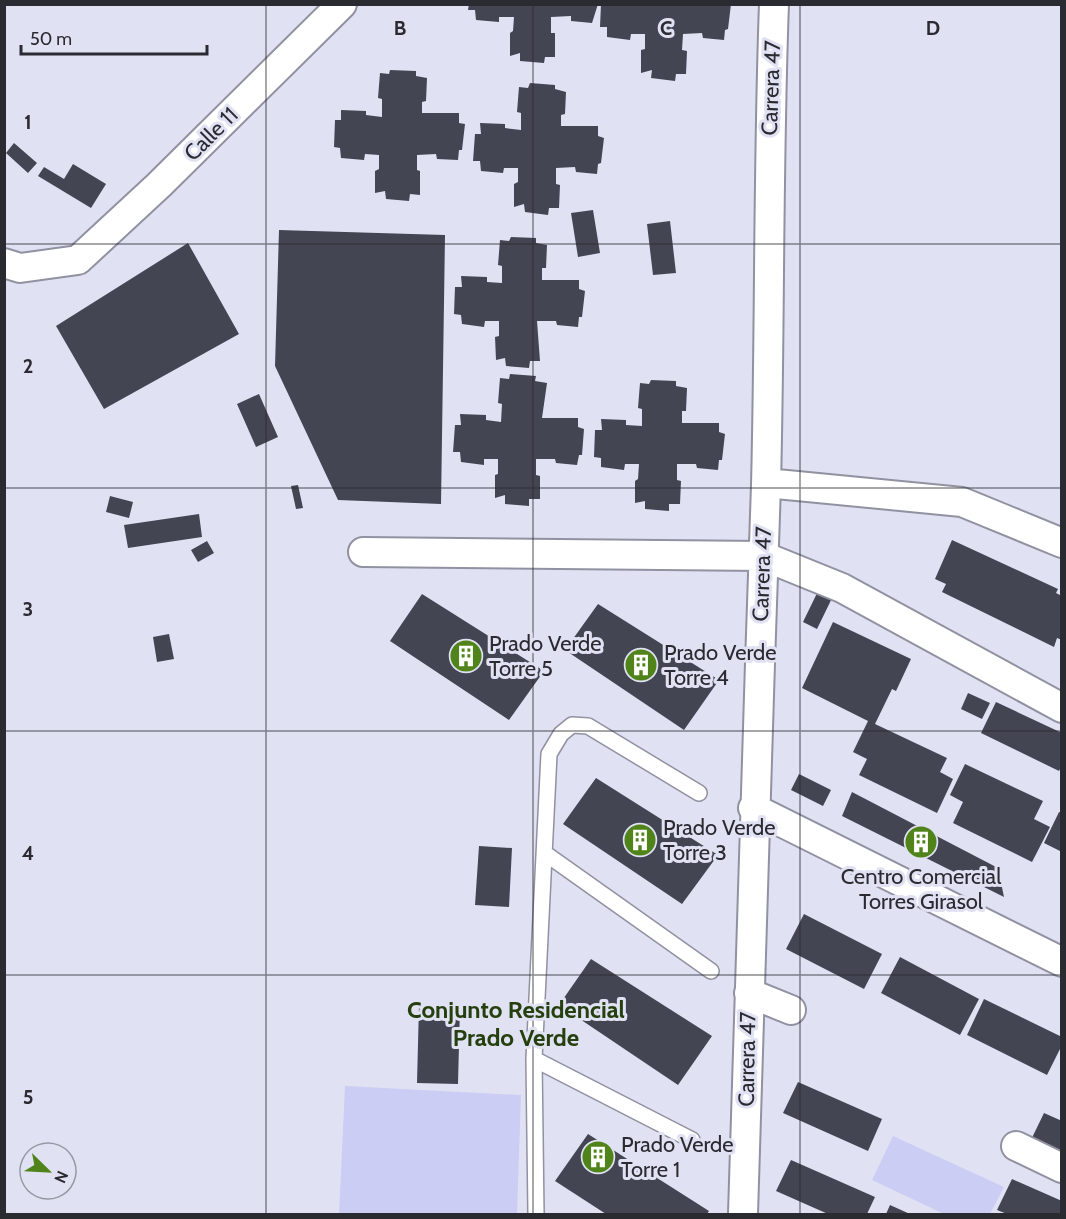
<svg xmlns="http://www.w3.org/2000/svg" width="1066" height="1219" viewBox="0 0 1066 1219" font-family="Cabin,sans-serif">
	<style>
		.green { fill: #cbcdf4 }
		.building { fill: #444553 }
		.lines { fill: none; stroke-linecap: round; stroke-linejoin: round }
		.lane-casing { stroke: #9091a1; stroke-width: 18 }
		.street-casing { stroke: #9091a1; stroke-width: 32 }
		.lane { stroke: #fff; stroke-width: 15 }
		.street { stroke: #fff; stroke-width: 28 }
		.grid { fill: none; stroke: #2a2a31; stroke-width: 1.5; stroke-opacity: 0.55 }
		.labels { text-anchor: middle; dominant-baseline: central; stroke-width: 6; stroke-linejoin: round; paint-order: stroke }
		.street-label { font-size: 22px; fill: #2a2a31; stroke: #e0e2f3 }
		.poi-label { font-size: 22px; fill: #2a2a31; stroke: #e0e2f3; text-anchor: start }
		.neighbourhood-label { font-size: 24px; font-weight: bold; fill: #263f0e; stroke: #e0e2f3 }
		.grid-label { font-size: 20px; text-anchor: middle; font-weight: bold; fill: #2a2a31; stroke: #e0e2f3; stroke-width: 6; stroke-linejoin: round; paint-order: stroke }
	</style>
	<rect width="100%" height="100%" fill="#e0e2f3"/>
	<!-- green -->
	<path class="green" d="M345 1086 521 1095 517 1214H339Z
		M893 1136 1004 1187 990 1214H944L872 1180Z"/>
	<!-- building -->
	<path class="building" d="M469 4H598L592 23 571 21V16L551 17V33H555V57H545L544 63 520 61V53L510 56V33L513 31 514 17H499V22L476 20 475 10H468Z
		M601 4H731L728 29 725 30 724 40 703 38 702 33 683 34 682 50 687 51 686 74H676L675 81 651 78 652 70 641 73V50L645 49V34H631L630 40 607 37V27H600Z
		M390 70 416 71V76L427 78 426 101 422 102V113H459V123L465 124 462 150H459L458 160 437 159 436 154 417 155V170L420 171V195L410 194 409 201 386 199 385 191 375 193V171L379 169V155L365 154 364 160 341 158 340 148 334 147 335 120H341V110L366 111V115L382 117V99L378 98 380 73 389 74Z
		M530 83 555 85V89L566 92 565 114 561 115V126H598V136L604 138 601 163 598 164 597 174 576 172 575 167 556 168V184L560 185 559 208H549L548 215 525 212 524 204 514 207V184L518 182V168H504L503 173 481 171 480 161H473L475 134H481L480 123 505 124V128L521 130V113L517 112 519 87 528 88Z
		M14 143 37 163 28 173 6 153Z
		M73 164 106 184 91 208 38 176 44 167 64 179Z
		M593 210 600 253 578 257 571 213Z
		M670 221 676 273 653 275 647 224Z
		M279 230 445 235 441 504 338 500 275 366Z
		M511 237 536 238V243L547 245 546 268H542V280H579V289L585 291 582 317H579L578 327 557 325 556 321H537L540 361H530L529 368 506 366 505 358 496 360 495 337 499 336V321H485L484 327 462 324 461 315 454 314 455 287H462L461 276 487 277V282L502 283V266L498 265 500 240 509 241Z
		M188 243 239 334 104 409 56 326Z
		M510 374 536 376 535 381 547 383 542 418H578V427L584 429 582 455H579L577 465 556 463 555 459H536V475L540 476V499H529V506L505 504V495L495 498V475L498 474V459H484V465L461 462 460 452H453L455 425H461L460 414 486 415V420L501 422 502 404 498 403 500 378 509 379Z
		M651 380 676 381V386L687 388 686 411H682V423H719V432L725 434 722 460H719L718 470 697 468 696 464H677V480L681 481 680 504H669V511L645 509V501L635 503V481L638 479 639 464H625L624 470 601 467V458L594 457 595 430H602L601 419 626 420V425L642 426V409L638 408 640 383 649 384Z
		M259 394 278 437 256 447 237 404Z
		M298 485 303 508 296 509 291 486Z
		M110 496 133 502 129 518 106 512Z
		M199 514 202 537 128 548 124 525Z
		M952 540 1058 589 1056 593 1062 596V640L1057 638 1054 647 942 592 946 584 935 579Z
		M207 541 214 553 198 562 191 550Z
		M821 585 835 592 817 629 803 622Z
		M422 594 544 671 509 720 390 641Z
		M598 604 719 680 684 730 565 650Z
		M833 622 911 659 896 691 892 689 875 724 947 758 940 772 953 779 937 813 859 775 867 759 853 752 868 721 802 688Z
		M169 634 174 659 157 662 153 637Z
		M968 693 990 703 982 719 961 709Z
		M996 702 1062 733V765L1059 771 981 733Z
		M965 764 1043 801 1034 819 1050 827 1032 862 953 823 963 802 950 795Z
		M799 774 831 790 823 806 791 790Z
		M596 778 718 855 682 904 563 824Z
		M852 792 998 868 1004 897 842 816Z
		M1059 812 1062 813V852L1044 843Z
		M479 846 512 848 509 907 475 905Z
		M804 914 882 954 864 989 786 949Z
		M900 957 979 999 960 1035 881 993Z
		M591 959 712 1036 678 1085 559 1005Z
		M984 999 1062 1037V1045L1047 1075 967 1035Z
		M419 1005 460 1006 458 1084 417 1083Z
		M798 1082 882 1119 868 1151 783 1113Z
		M1044 1113 1062 1121V1159L1029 1144Z
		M588 1134 709 1211 707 1214H606L555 1181Z
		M791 1160 875 1197 867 1214H828L776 1191Z
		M1012 1179 1062 1201V1214H1007L997 1210Z
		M890 1205 910 1214H886Z"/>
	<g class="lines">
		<defs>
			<path id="lane" d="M546 854 711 971
				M534 1059 692 1140
				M536 1214 534 1059 549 754 561 734 572 725 588 726 699 793"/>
			<path id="street" d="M4 263 20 268 78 260 159 185 342 4
				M766 483 962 502 1062 543
				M363 552 763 556 842 588 1062 708
				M753 808 1062 962
				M749 993 791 1010
				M1016 1146 1062 1168
				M743 1214C749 971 758 728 766 485 770 325 768 165 774 4"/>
		</defs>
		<!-- lane casing -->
		<use href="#lane" class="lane-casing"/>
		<!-- street casing -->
		<use href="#street" class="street-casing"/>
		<!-- lane -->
		<use href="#lane" class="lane"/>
		<!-- street -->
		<use href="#street" class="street"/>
	</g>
	<!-- grid -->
	<path class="grid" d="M266 4V1214M533 4V1214M800 4V1214M4 244H1062M4 488H1062M4 731H1062M4 975H1062"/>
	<!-- icons -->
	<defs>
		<symbol id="building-disc" viewBox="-11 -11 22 22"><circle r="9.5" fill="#50841a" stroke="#e0e2f3"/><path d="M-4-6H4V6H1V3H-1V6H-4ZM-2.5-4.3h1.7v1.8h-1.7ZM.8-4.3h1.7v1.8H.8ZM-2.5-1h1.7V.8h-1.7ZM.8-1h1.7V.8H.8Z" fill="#fff"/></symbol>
	</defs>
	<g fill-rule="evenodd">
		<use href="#building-disc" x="447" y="637" width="38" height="38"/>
		<use href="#building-disc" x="622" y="646" width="38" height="38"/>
		<use href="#building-disc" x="621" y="821" width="38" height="38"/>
		<use href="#building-disc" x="902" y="823" width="38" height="38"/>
		<use href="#building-disc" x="579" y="1138" width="38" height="38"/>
	</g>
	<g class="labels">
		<!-- street labels -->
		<g class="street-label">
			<text transform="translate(771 88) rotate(-88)">Carrera 47</text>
			<text transform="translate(211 134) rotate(-45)">Calle 11</text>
			<text transform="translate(762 574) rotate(-88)">Carrera 47</text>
			<text transform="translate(747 1059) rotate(-89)">Carrera 47</text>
		</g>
		<!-- poi labels -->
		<g class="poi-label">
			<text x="489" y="643">Prado Verde<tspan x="489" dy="25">Torre 5</tspan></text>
			<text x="664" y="652">Prado Verde<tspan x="664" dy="25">Torre 4</tspan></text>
			<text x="663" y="827">Prado Verde<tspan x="663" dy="25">Torre 3</tspan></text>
			<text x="921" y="876" text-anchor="middle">Centro Comercial<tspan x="921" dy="25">Torres Girasol</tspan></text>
			<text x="621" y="1144">Prado Verde<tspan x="621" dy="25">Torre 1</tspan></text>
		</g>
		<!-- neighbourhood labels -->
		<g class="neighbourhood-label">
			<text x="516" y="1009">Conjunto Residencial<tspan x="516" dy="28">Prado Verde</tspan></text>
		</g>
	</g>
	<g class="grid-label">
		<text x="400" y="35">B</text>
		<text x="666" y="35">C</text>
		<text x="933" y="35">D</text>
		<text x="28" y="129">1</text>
		<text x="28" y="373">2</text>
		<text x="28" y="616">3</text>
		<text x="28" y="860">4</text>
		<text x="28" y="1104">5</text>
	</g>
	<!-- border -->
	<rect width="1066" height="1219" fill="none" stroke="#2a2a31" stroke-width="12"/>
	<!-- north arrow -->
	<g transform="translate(48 1171) rotate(114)"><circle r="28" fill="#e0e2f3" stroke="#9798a5" stroke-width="1.5"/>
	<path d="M0-4.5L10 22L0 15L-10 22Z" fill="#50841a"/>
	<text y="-9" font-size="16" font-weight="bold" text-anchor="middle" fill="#2a2a31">N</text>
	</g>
	<!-- scale -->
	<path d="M21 45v9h186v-9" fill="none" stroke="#2a2a31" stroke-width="3"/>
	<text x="30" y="45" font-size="18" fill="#2a2a31" stroke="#e0e2f3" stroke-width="4.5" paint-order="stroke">50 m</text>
</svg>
